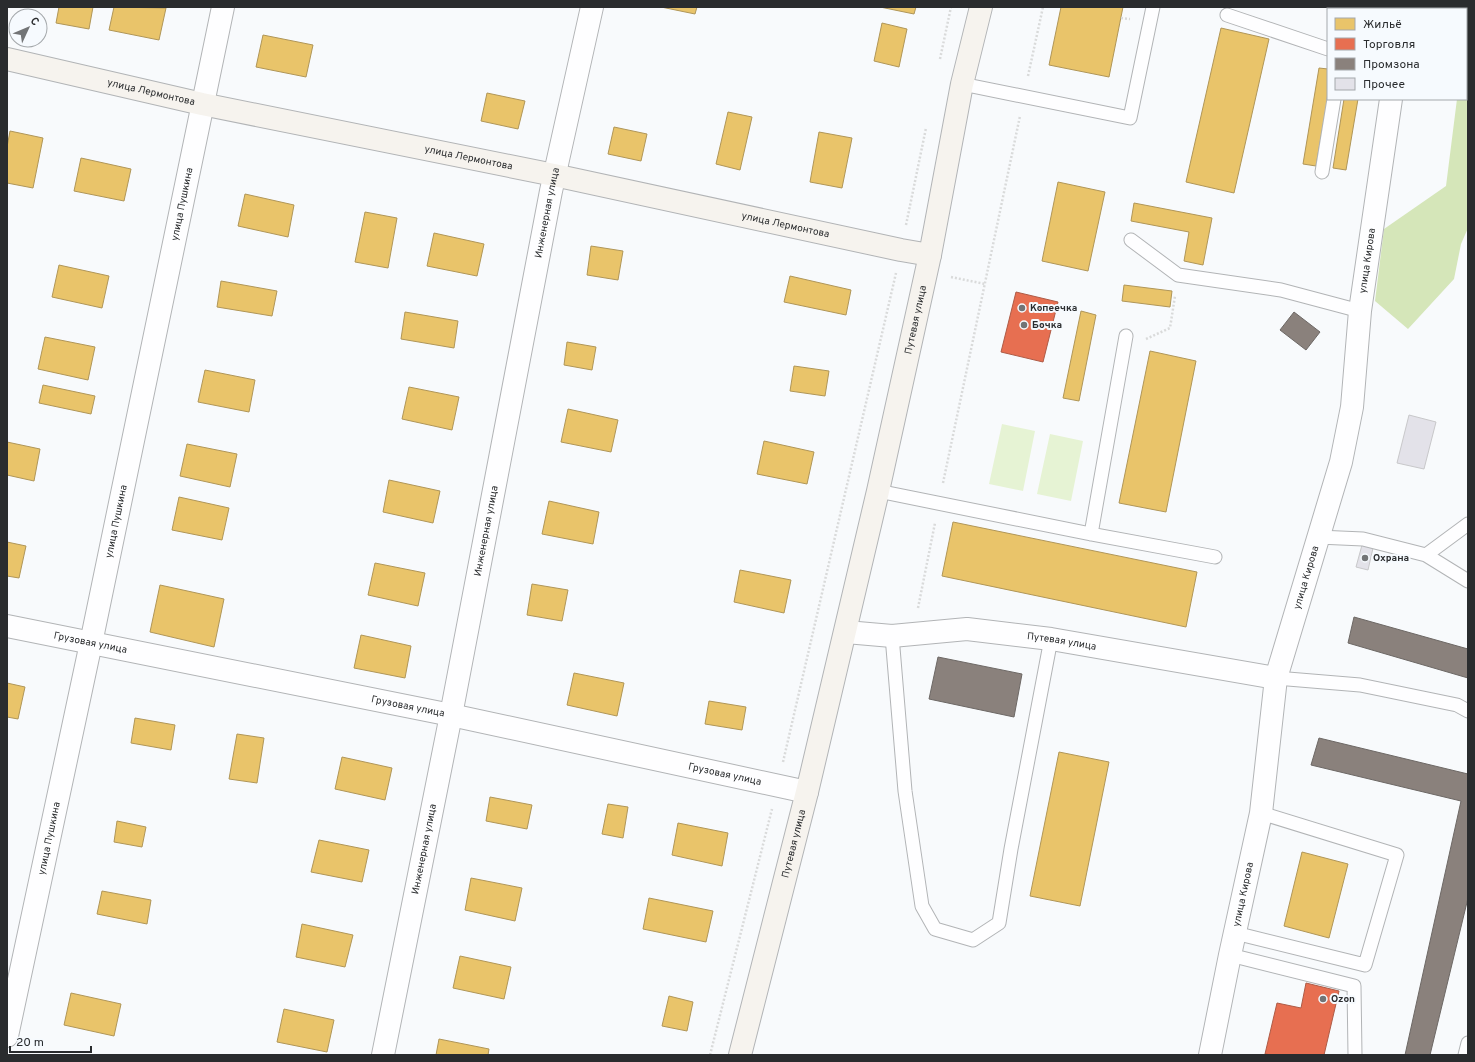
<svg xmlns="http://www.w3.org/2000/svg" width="1475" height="1062" viewBox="0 0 1475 1062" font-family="Overpass,sans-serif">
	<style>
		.green { fill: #e6f3d4 }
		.forest { fill: #d5e6b9 }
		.homes { fill: #e9c46a; stroke: #b09658 }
		.shops { fill: #e76f51; stroke: #ae5b46 }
		.industry { fill: #8a817c; stroke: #6d6865 }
		.building { fill: #e3e2e9; stroke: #c8c8ca }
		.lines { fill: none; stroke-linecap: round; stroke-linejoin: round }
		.lane-casing { stroke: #b2b4b6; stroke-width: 15 }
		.street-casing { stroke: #b2b4b6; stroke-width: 24 }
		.secondary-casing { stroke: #b2b4b6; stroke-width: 24 }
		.path { stroke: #d9dada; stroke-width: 2.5; stroke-dasharray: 2 2; stroke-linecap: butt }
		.lane { stroke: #fefeff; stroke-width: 13 }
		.street { stroke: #fefeff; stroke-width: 22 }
		.secondary { stroke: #f6f3ee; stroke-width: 22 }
		.poi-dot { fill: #727476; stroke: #f6fafe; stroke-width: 1.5 }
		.labels { text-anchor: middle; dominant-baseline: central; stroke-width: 4; stroke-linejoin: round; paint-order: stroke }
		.street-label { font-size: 10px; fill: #2a2c2e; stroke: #f6fafe }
		.poi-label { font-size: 10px; font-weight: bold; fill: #2a2c2e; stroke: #f6fafe; text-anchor: start }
	</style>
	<rect width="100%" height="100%" fill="#f8fafc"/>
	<!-- green -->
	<path class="green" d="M1002 424 1035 431 1023 491 989 484Z
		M1050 434 1083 441 1071 501 1037 494Z"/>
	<!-- forest -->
	<path class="forest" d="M1437 7H1468V228L1461 244 1454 279 1408 329 1375 301 1384 229 1446 186 1457 99H1466V9H1437Z"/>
	<!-- homes -->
	<path class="homes" d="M59 7H93L89 29 56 23Z
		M114 7 166 8 159 40 109 30Z
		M661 7H697L695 14Z
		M880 7H916L914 14Z
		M1061 7H1123L1109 77 1049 65Z
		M882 23 907 29 899 67 874 61Z
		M1221 28 1269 39 1234 193 1186 182Z
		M263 35 313 45 306 77 256 67Z
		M1319 68 1328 69V97L1316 166 1303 164Z
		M487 93 525 101 518 129 481 121Z
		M1344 99H1358L1346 170 1333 168Z
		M728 112 752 117 740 170 716 164Z
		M614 127 647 134 641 161 608 154Z
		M10 131 43 138 33 188 7 183V147Z
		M819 132 852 138 842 188 810 182Z
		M81 158 131 169 124 201 74 191Z
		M1058 182 1105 192 1088 271 1042 261Z
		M245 194 294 205 288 237 238 226Z
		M1134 203 1212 218 1203 265 1184 261 1189 232 1131 221Z
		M365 212 397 218 388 268 355 262Z
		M434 233 484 244 477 276 427 266Z
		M591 246 623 251 618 280 587 275Z
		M59 265 109 276 102 308 52 297Z
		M790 276 851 290 846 315 784 302Z
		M221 281 277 291 272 316 217 307Z
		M1124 285 1172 291 1170 307 1122 301Z
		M1081 311 1096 315 1079 401 1063 398Z
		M405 312 458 321 454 348 401 339Z
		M45 337 95 347 88 380 38 369Z
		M567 342 596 347 592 370 564 365Z
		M1150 351 1196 361 1166 512 1119 503Z
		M794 366 829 371 825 396 790 391Z
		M205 370 255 380 249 412 198 402Z
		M43 385 95 396 91 414 39 403Z
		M409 387 459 397 452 430 402 419Z
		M568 409 618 420 611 452 561 442Z
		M764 441 814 452 807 484 757 474Z
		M7 442 40 449 34 481 7 475Z
		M187 444 237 454 230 487 180 476Z
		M389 480 440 491 433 523 383 512Z
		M179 497 229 508 222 540 172 530Z
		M549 501 599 512 593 544 542 534Z
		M953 522 1197 572 1186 627 942 576Z
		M7 542 26 546 19 578 7 576Z
		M375 563 425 573 418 606 368 595Z
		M740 570 791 580 784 613 734 602Z
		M532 584 568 590 562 621 527 615Z
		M160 585 224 599 214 647 150 632Z
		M361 635 411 646 405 678 354 668Z
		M574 673 624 683 617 716 567 705Z
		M7 683 25 687 18 719 7 717Z
		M709 701 746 707 742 730 705 724Z
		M135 718 175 725 171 750 131 743Z
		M237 734 264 738 257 783 229 779Z
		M1059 752 1109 762 1080 906 1030 896Z
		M342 757 392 768 385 800 335 789Z
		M490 797 532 805 527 829 486 821Z
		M608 804 628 807 623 838 602 834Z
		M117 821 146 827 142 847 114 842Z
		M678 823 728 833 722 866 672 855Z
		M319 840 369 850 362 882 311 872Z
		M1302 852 1348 864 1329 938 1284 926Z
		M471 878 522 888 515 921 465 910Z
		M102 891 151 900 147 924 97 914Z
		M649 898 713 911 706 942 643 929Z
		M302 924 353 935 345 967 296 957Z
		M460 956 511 967 504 999 453 988Z
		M71 993 121 1004 114 1036 64 1025Z
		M669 996 693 1002 687 1031 662 1026Z
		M284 1009 334 1020 327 1052 277 1042Z
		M439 1039 489 1049 488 1055H436Z"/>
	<!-- shops -->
	<path class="shops" d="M1016 292 1058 302 1043 362 1001 352Z
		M1306 983 1339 991 1324 1055H1272L1265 1054 1277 1003 1301 1008Z"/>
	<!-- industry -->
	<path class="industry" d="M1294 312 1320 332 1306 350 1280 330Z
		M1354 617 1468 649V678L1348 643Z
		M938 657 1022 674 1014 717 929 699Z
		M1319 738 1468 774V898L1430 1055H1405L1461 801 1311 765Z"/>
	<!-- building -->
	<path class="building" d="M1409 415 1436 422 1424 469 1397 463Z
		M1362 545 1373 548 1368 570 1356 567Z"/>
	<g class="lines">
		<defs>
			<path id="lane" d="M1227 15 1328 49
				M962 84 1130 118 1153 7
				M1322 172 1334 99
				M1131 240 1178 275 1281 290 1360 311
				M878 491 1091 534 1215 557
				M1091 534 1126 336
				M1318 537 1363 539 1426 555 1468 524
				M1426 555 1468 581
				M892 636 905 791 922 906 935 929 973 940 999 923 1011 849 1051 639
				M1276 678 1360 685 1457 705 1468 711
				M1235 933 1365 965 1397 855 1261 813
				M1230 955 1354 986 1355 1055
				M1465 1055 1468 1043"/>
			<g id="street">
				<path d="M1409 9V7"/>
				<path id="s1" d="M7 626 451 715 807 792"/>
				<path id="s2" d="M846 632 892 636 967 629 1051 639 1276 678"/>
				<path id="s3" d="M7 1036 91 643 223 7"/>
				<path id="s4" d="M383 1055 451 715 551 191 592 7"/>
				<path id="s5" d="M1210 1055 1230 955 1261 813 1276 678 1341 462 1352 407 1360 311 1391 99"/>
			</g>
			<g id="secondary">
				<path id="s6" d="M7 59 202 104 554 175 901 250 930 255"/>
				<path id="s7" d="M740 1055 807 792 878 491 930 255 962 84 981 7"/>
			</g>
		</defs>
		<!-- lane casing -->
		<use href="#lane" class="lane-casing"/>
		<!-- street casing -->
		<use href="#street" class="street-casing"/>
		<!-- secondary casing -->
		<use href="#secondary" class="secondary-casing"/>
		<!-- path -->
		<path class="path" d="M1121 18 1130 19
			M940 59 951 7
			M1028 76 1043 7
			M906 225 926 128
			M951 277 985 284
			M1146 339 1170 328 1175 296
			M943 483 1020 116
			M918 608 935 523
			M783 762 896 273
			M710 1055 772 809"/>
		<!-- lane -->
		<use href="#lane" class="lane"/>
		<!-- street -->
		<use href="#street" class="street"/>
		<!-- secondary -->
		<use href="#secondary" class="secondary"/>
	</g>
	<!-- markers -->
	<g class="poi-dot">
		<circle cx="1022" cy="308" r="4"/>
		<circle cx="1024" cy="325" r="4"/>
		<circle cx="1365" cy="558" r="4"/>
		<circle cx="1323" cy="999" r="4"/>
	</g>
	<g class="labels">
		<!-- street labels -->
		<g class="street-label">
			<text stroke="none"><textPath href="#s6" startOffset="148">улица Лермонтова</textPath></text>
			<text stroke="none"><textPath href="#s6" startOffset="472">улица Лермонтова</textPath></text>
			<text stroke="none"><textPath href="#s3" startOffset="850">улица Пушкина</textPath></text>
			<text stroke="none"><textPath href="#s4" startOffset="858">Инженерная улица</textPath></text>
			<text stroke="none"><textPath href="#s6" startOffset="796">улица Лермонтова</textPath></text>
			<text stroke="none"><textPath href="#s5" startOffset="812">улица Кирова</textPath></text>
			<text stroke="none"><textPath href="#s7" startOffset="756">Путевая улица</textPath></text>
			<text stroke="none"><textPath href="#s3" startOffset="526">улица Пушкина</textPath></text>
			<text stroke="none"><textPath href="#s4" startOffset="534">Инженерная улица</textPath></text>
			<text stroke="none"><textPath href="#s5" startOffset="488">улица Кирова</textPath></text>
			<text stroke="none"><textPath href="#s2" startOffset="217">Путевая улица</textPath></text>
			<text stroke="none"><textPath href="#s1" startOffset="85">Грузовая улица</textPath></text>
			<text stroke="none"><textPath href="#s1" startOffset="409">Грузовая улица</textPath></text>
			<text stroke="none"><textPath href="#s1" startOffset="733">Грузовая улица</textPath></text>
			<text stroke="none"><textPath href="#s3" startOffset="202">улица Пушкина</textPath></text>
			<text stroke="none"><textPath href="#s7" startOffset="218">Путевая улица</textPath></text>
			<text stroke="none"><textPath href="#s4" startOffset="210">Инженерная улица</textPath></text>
			<text stroke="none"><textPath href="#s5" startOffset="164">улица Кирова</textPath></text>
		</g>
		<!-- poi labels -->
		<g class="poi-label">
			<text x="1030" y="308">Копеечка</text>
			<text x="1032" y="325">Бочка</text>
			<text x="1373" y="558">Охрана</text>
			<text x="1331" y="999">Ozon</text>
		</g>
	</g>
	<!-- border -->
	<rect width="1475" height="1062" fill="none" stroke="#2a2c2e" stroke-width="16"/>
	<!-- legend -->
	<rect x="1327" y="8" width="140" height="92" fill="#f6fafe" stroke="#a4a8ab"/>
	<rect x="1335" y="18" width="20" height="12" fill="#e9c46a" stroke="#a4a8ab"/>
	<text x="1363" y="28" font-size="12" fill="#2a2c2e">Жильё</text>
	<rect x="1335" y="38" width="20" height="12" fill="#e76f51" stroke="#a4a8ab"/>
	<text x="1363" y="48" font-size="12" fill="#2a2c2e">Торговля</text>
	<rect x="1335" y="58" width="20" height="12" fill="#8a817c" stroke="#a4a8ab"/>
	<text x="1363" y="68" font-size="12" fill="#2a2c2e">Промзона</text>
	<rect x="1335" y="78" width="20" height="12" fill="#e3e2e9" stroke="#a4a8ab"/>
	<text x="1363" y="88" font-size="12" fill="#2a2c2e">Прочее</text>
	<!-- north arrow -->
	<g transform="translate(28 28) rotate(46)"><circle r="19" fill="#f6fafe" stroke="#a4a8ab"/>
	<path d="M0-3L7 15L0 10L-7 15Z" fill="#727476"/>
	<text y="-6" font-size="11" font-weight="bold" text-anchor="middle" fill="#2a2c2e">С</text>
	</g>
	<!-- scale -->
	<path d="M10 1046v6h81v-6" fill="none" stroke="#2a2c2e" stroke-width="2"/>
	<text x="16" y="1046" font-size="12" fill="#2a2c2e" stroke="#f6fafe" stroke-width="3" paint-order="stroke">20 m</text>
</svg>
